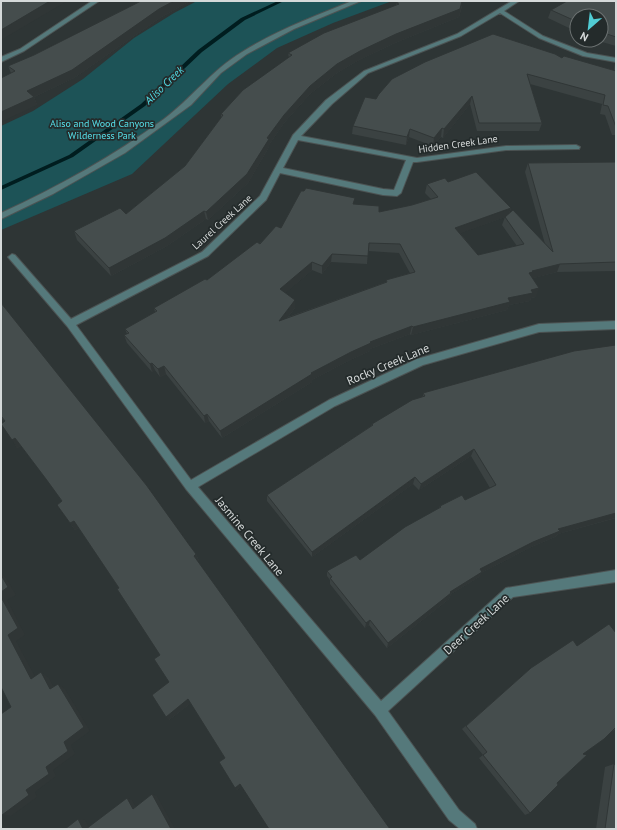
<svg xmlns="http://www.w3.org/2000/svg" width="617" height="830" viewBox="0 0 617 830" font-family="'PT Sans',sans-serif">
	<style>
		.green { fill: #1d5357 }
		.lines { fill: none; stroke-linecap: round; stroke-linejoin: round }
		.stream { fill: #001d1f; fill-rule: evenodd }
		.minor-casing { stroke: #4c5353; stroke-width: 2 }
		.minor { fill: #55797b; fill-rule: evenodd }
		.wall { fill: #3b4242; fill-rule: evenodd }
		.shaded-wall { fill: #303636 }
		.building { fill: #454d4d; stroke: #303636; fill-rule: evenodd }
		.labels { text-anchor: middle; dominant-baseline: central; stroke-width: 3.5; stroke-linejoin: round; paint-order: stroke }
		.far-park-label { font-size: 10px; fill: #56e2ec; stroke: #242b2b }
		.far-street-label { font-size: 10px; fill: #d5d9d9; stroke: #242b2b }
		.far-water-label { font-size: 11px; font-style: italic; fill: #51dee8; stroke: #242b2b }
		.street-label { font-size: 12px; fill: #d5d9d9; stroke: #242b2b }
	</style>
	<rect width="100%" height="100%" fill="#2e3535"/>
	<!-- green -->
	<path class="green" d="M197 1H392L333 23 277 48 228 84 132 174 1 230V126L33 111 83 79 134 38 174 13Z"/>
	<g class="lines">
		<!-- stream -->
		<path class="stream" d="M278 1H284L245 20 202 52 145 106 73 157 1 190V186L69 155 141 104 198 50 241 18Z"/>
		<defs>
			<path id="minor" d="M92 1H99L24 51 1 62V57L20 49Z
				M352 1H361L294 29 247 54 221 73 191 105 125 153 53 194 1 219V213C58 187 113 156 164 119 192 98 212 70 242 52 277 30 315 16 352 1Z
				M512 1H519L504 11 543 36 587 53 616 58V62L583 56 539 38 500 13 461 36 368 73 332 104 301 136 417 158 506 146 576 145 580 147 579 149 506 150 417 162H413L401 193 397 196 383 195 280 173 266 200 208 256 76 325 191 480 329 400 417 359 539 324 616 321V329L539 332 423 365 335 406 198 487 381 701 506 588 616 570V582L513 597 388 711 459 810 475 824 477 829H460L449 820 375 715 186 489 67 326 8 257 12 254 15 255 71 319 202 252 260 196 293 135 326 100 364 71 457 34ZM298 140 406 160 394 190 383 189 283 168Z"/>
		</defs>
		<!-- minor casing -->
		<use href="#minor" class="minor-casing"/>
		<!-- minor -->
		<use href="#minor" class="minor"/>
	</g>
	<!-- wall -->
	<path class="wall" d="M141 1H190L160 18 74 78 34 97 37 105 11 73 8 66 34 55Z
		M616 1V46L595 40H601V16H577V30L569 28 548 18 551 10Z
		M396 3 462 6 459 17 395 43 359 60 337 73 310 94 284 123 269 145V147L248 183 208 220 206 219 167 246 111 276 77 240 74 231 126 214 185 166 221 118V114L289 58 288 53 396 5Z
		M562 58 614 70 615 63 616 60V135H612L605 115 600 114 602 104 530 84 542 123 539 131H477L470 104 443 138 441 137 433 146 409 137 406 145 352 134 353 126 376 99Z
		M616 162V271L557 272 533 278 536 297 531 298 530 301 509 305 507 310 411 335 410 334 370 349V351L350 360 312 380V382L222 438 209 421 205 423 166 374 160 377 155 370 152 372 127 343 124 335 127 334 125 329 155 312 154 308 207 280 281 228 355 204 379 212 412 205 431 199 425 193 427 184 448 182 511 208 509 214 545 244 525 172 528 163ZM505 217 502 225 517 246 478 255 460 233ZM368 251 399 253 410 273 386 280V282L288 317 295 308 285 293 312 270 322 274 331 262 367 264Z
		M1 303 196 554 199 561H198L242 786 237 790 225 758 191 703 169 720V682L160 655 119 588 79 528 75 530 57 505 62 502 52 486 21 446 17 448 4 421 1 417Z
		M616 345V518L558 534 555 537 529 548 481 573 479 577 451 594 449 599 387 648 369 625 365 628 330 584V580L327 576V571L360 560 439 508 440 506 465 500 490 488 471 456 419 490 413 484 312 557 267 501V495L371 426 372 424 423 396V393Z
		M616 633V729L611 732 583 754 530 813 525 815 479 758 483 755 462 729 531 668 577 646Z
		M614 764 616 829H596L605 767Z"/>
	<!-- shaded-wall -->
	<path class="shaded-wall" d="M50 1H67L1 40V30Z
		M174 1H190L160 18 74 78 34 97 37 105 1 122V112L27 91 159 9Z
		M463 1 459 17 395 43 359 60 337 73 310 94 284 123 269 145V147L248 183 208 220 206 212 267 138 284 115 310 86 337 64 360 51Z
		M472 96 470 104 443 138 444 129Z
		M442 128 441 137 433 146 434 138Z
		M410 129 409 137 406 145 407 137Z
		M511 208 508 216 453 236 455 228Z
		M204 211 206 219 167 246 111 276 109 268Z
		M332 254 331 262 322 274V266Z
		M312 262V270L281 297 280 289Z
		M560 264 557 272 530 279 529 273 532 271Z
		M539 288 536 297 531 298 530 301 509 305 507 310 411 335 413 327 531 290Z
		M295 300V308L279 328V321Z
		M412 326 410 334 370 349V351L350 360 312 380V382L222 438 220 431 311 373 370 342Z
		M152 363 155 370 152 372 150 364Z
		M164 366 166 374 160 377 158 369Z
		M207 414 209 421 205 423 204 416Z
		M15 438 21 446 17 448 12 440Z
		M474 449 471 456 419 490 421 484Z
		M415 477 413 484 312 557V552Z
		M616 513V517L615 518 558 534 555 537 529 548 481 573 479 577 451 594 449 599 387 648 388 643 450 592 480 569 558 529Z
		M74 521 79 528 75 530 70 523Z
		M196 554 199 561 196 562 194 556Z
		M1 573 6 578 16 595 7 600 25 635 16 641 39 684 31 679 8 635 1 597Z
		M370 620 369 625 365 628 366 623Z
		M41 672 49 678 57 694 50 689Z
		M58 684 65 689 90 731 71 745 75 754 53 770 56 776 35 792 37 797 11 816 2 815 26 790 46 767 64 742Z
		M188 699 191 703 169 720 166 717Z
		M240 784 242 786 237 790 235 788Z
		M152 794 157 796 175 829H171Z
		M127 798 132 800 138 811 133 809Z
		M78 819 85 820 90 829H83Z"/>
	<!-- building -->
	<path class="building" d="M1 1H50L1 30Z
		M141 1H174L159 9 72 70 27 91 34 97 1 112V78L15 71 8 66 34 55Z
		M400 1H462L460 9 396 34 360 51 337 64 310 86 284 115 267 138 269 139 247 174 206 212 204 211 165 238 109 268 74 231 120 208 126 214 185 166 223 115 221 114 243 90 292 55 288 53 324 33 399 4 396 3Z
		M567 1H616V37L601 32V16H577V21L571 19 551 10Z
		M493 34 555 54 562 58 564 56 616 71V127L608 106 603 105 605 95 527 74 542 123H479L472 96 444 129 442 128 434 138 410 129 407 137 353 126 365 97 376 99 379 94 392 79 425 62Z
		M616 162V262L560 264 532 271 533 272 529 273 539 288 531 290 533 293 508 298 510 302 413 327 412 326 370 342 371 343 351 352 311 373 312 374 220 431 207 414 204 416 164 366 158 369 152 363 150 364 124 335 129 333 125 329 157 311 154 308 205 279 207 280 257 242 260 244 276 226 281 228 301 191H304L306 188 355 198 353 204 379 206V212L412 205 438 197 427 184 445 178 448 182 476 172 511 208 455 228 478 255 524 244 505 217 513 210 553 252 528 163ZM369 243 400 244 415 272 386 280 387 282 279 321 295 300 280 289 312 262 322 266 332 254 368 256Z
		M1 303 147 486 190 546 196 554 194 556 390 829H269L240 784 235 788 219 762 225 758 188 699 166 717 152 695 169 682 154 659 160 655 117 589 119 588 74 521 70 523 57 505 62 501 46 479 15 438 12 440 1 424 5 421 1 416Z
		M616 345V513L558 529 560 531 533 542 480 569 482 572 450 592 451 593 388 643 370 620 366 623 330 578 332 577 327 571 356 555 360 560 405 527 441 507 440 506 462 495 465 500 496 485 474 449 421 484 415 477 312 552 267 495 373 425 372 424 412 400 425 396 423 393 574 351Z
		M1 575 8 587 1 592Z
		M1 597 18 628 8 635 31 679 41 672 50 689 58 684 84 727 64 742 68 751 46 767 49 774 26 790 29 795 2 815 1 813V714L11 707 1 687Z
		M609 624 616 633V727L604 739 583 754 587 755 557 783 558 785 530 813 483 755 487 752 466 726 531 668 573 640 577 646Z
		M614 764 616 765V829H605Z
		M152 794 171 829H86L127 798 133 809Z
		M78 819 83 829H65Z"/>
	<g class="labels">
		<!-- far-park labels -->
		<g class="far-park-label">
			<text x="102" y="123">Aliso and Wood Canyons<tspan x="102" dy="12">Wilderness Park</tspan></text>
		</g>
		<!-- far-street labels -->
		<g class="far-street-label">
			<text transform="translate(458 144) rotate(-8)">Hidden Creek Lane</text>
			<text transform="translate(222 222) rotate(-42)">Laurel Creek Lane</text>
		</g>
		<!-- far-water labels -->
		<g class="far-water-label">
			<text transform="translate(164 85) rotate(-44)">Aliso Creek</text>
		</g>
		<!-- street labels -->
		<g class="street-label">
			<text transform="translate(388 364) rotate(-23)">Rocky Creek Lane</text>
			<text transform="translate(250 536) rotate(50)">Jasmine Creek Lane</text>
			<text transform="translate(476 624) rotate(-42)">Deer Creek Lane</text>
		</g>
	</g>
	<!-- border -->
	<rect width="617" height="830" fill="none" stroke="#d5d9d9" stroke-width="4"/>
	<!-- north arrow -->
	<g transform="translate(589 28) rotate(208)"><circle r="19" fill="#242b2b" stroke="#6b7171"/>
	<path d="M0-3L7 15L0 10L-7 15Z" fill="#51ccd4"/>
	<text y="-6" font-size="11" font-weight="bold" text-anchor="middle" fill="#d5d9d9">N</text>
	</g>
</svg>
